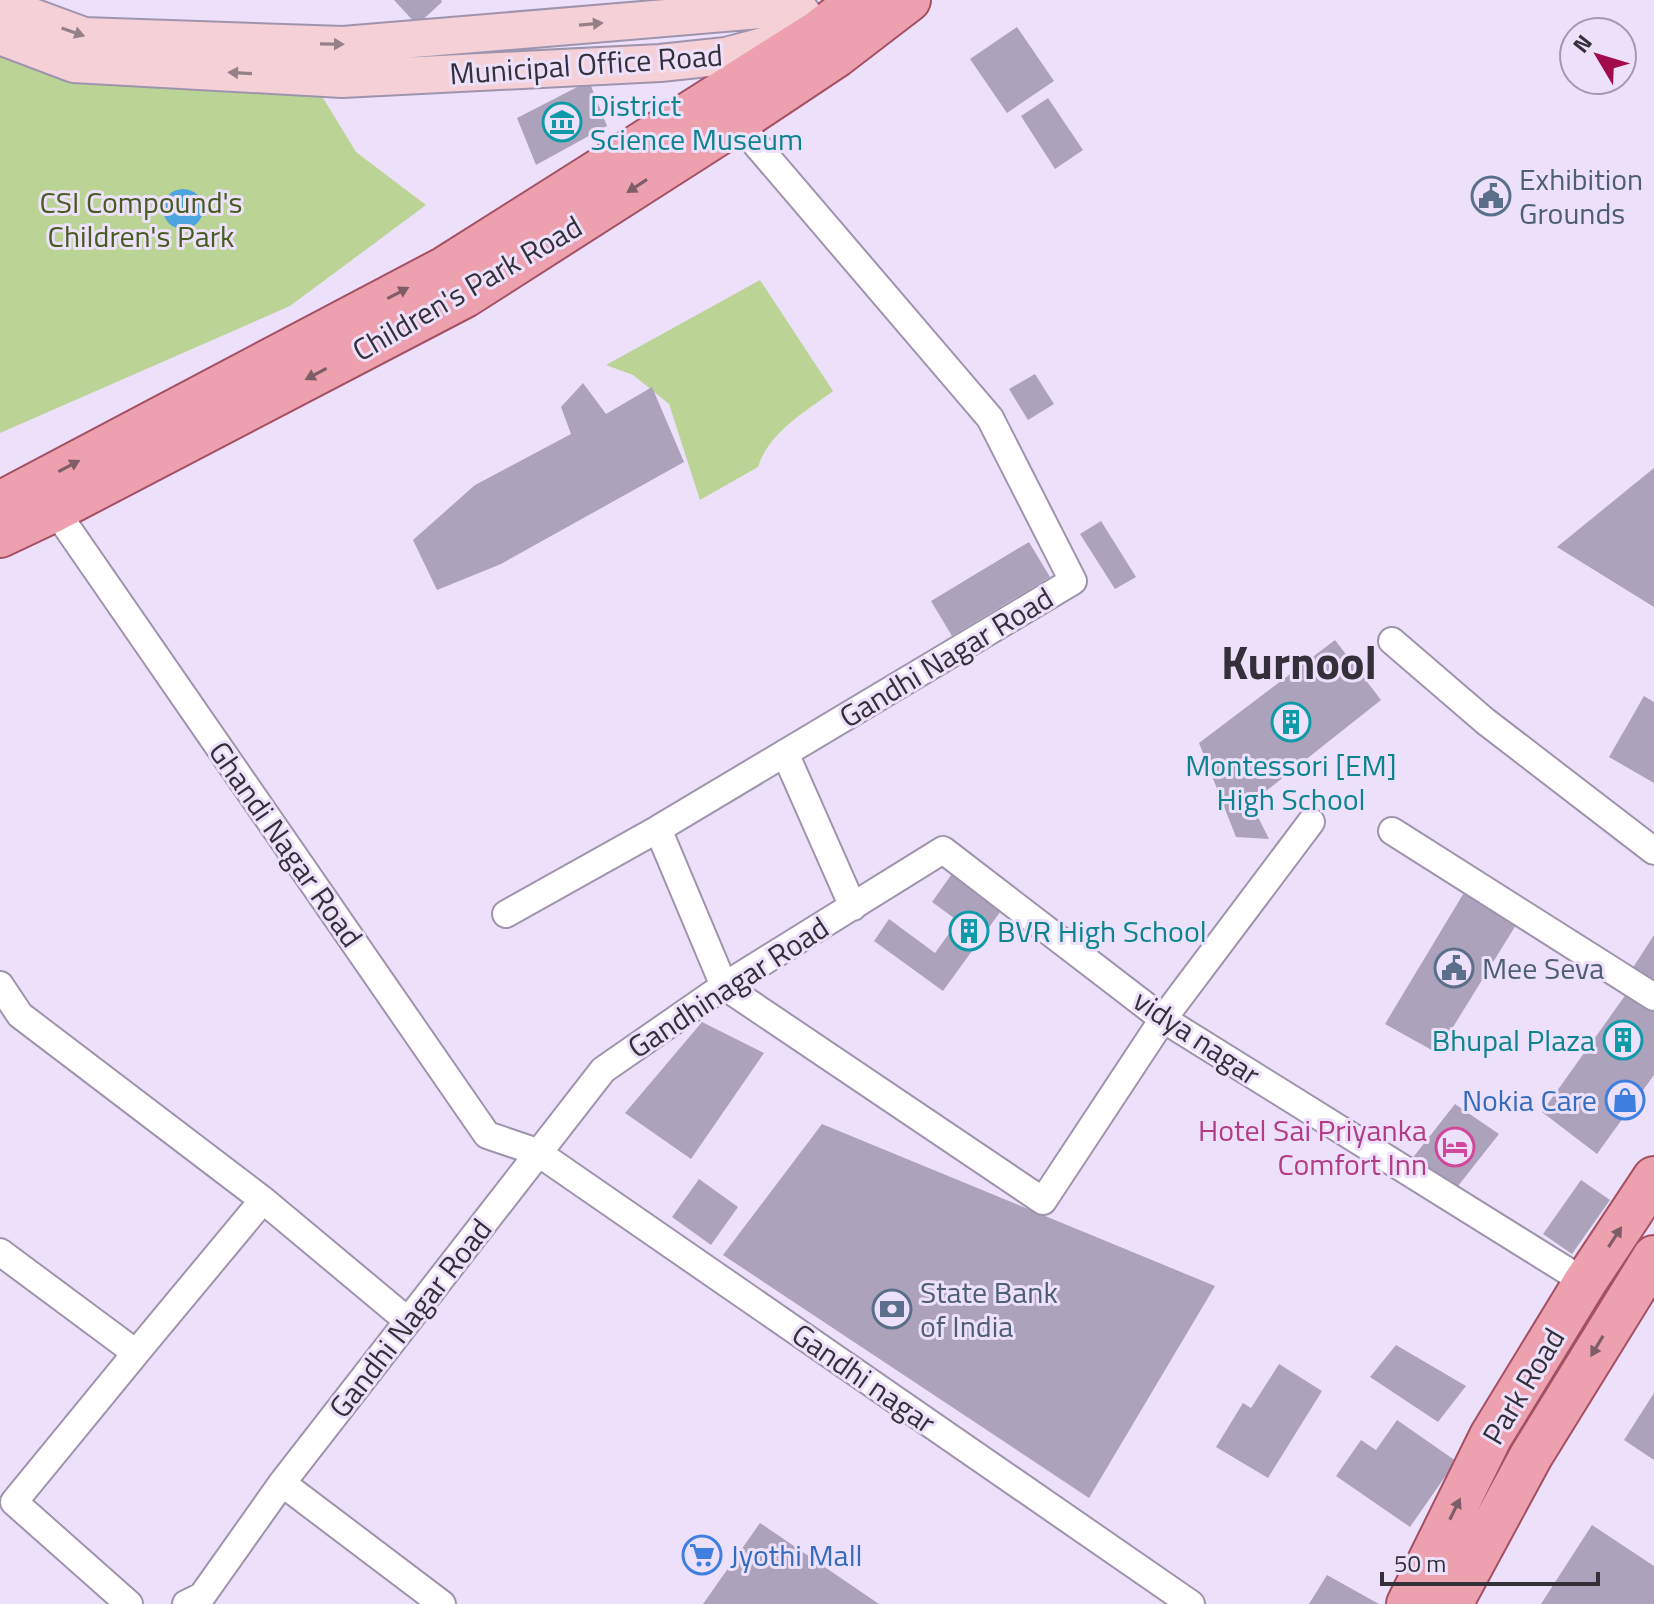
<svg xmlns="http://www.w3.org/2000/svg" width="1654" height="1604" viewBox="0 0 1654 1604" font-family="'Titillium Web',sans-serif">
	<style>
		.green { fill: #bbd495 }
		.water { fill: #4da4de }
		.building { fill: #ada2bb }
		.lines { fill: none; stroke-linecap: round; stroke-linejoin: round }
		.street-casing { stroke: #9f94ad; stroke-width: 30 }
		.secondary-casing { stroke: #9f94ad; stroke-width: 40 }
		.primary-casing { stroke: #a45064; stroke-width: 46 }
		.street { stroke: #fff; stroke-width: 26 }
		.secondary { stroke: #f6d0d7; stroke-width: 36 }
		.primary { stroke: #eda1af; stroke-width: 42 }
		.oneway { fill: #958088 }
		.oneway2 { fill: #7e5d69 }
		.labels { text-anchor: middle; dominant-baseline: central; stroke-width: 6; stroke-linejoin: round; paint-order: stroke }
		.street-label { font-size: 30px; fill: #34303a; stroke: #ede0fb }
		.culture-label { font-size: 30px; fill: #0d838f; stroke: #ede0fb; text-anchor: start }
		.service-label { font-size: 30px; fill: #4e5e75; stroke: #ede0fb; text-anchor: start }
		.park-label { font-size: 30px; fill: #475c1f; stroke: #ede0fb }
		.shop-label { font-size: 30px; fill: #366cbe; stroke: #ede0fb; text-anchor: end }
		.hotel-label { font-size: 30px; fill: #b23c85; stroke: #ede0fb; text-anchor: end }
		.town-label { font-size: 46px; font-weight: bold; fill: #34303a; stroke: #ede0fb }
	</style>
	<rect width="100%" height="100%" fill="#ede0fb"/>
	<!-- green -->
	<path class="green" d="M0 56 52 76 317 88 356 152 426 205 290 306 0 433Z
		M760 280 833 391C804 413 770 431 758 467L700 500 669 404 633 375 606 365Z"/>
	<!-- water -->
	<path class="water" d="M163 209a20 20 0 1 1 40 0a20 20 0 1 1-40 0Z"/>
	<!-- building -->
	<path class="building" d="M394 0H441L442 2 417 25Z
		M1017 27 1054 81 1007 113 970 59Z
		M589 81 607 126 536 165 517 118Z
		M1048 98 1083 150 1055 169 1021 116Z
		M1035 374 1054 404 1028 420 1009 389Z
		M583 383 606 414 652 387 684 462 501 564 437 590 413 540 475 485 571 434 561 407Z
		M1654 468V607L1557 547Z
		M1101 521 1136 577 1115 589 1080 534Z
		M1029 542 1050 577 952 636 931 601Z
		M1335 640 1381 700 1251 803 1269 839 1236 837 1199 743Z
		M1644 696 1654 702V783L1609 757Z
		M954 871 1003 908 943 991 874 941 889 919 935 953 958 921 932 902Z
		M1471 881 1524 912 1437 1053 1385 1024Z
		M1654 935V997L1625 980Z
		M1629 990 1654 1005V1075L1597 1154 1542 1112Z
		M702 1022 764 1053 691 1159 625 1113Z
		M1455 1104 1499 1134 1454 1191 1411 1160Z
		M822 1124 1215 1286 1089 1498 723 1255Z
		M699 1179 738 1207 711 1245 672 1217Z
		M1581 1180 1610 1200 1572 1254 1543 1234Z
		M1396 1345 1466 1386 1438 1422 1370 1377Z
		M1279 1364 1322 1391 1268 1478 1216 1447 1243 1403 1251 1408Z
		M1654 1393V1460L1624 1440Z
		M1397 1420 1456 1461 1410 1527 1336 1476 1361 1440 1376 1450Z
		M760 1523 879 1604H703Z
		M1592 1525 1654 1566V1604H1541Z
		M1327 1575 1379 1604H1309Z"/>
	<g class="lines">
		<defs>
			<path id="street" d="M55 510 487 1135 537 1152 1191 1604
				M1392 641 1485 721 1654 851
				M785 753 853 907
				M658 829 724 986 1043 1201 1163 1019 1311 822
				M1392 831 1654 997
				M506 914 658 829 1073 581 990 418 737 122
				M0 985 20 1015 263 1200
				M0 1252 136 1353 263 1200 408 1321
				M282 1483 442 1604
				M129 1604 14 1502 136 1353
				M186 1604 202 1596 282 1483 603 1070 724 986 943 850 1163 1019 1585 1282"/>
			<path id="secondary" d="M0 5 84 36 343 45 797 7 835 55
				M0 36 74 64 342 79 660 63 726 56 797 37"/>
			<path id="primary" d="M0 503 445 268 818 32 859 0
				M0 536 55 510 465 296 737 122 836 56 909 0
				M1408 1604 1491 1436 1585 1282 1654 1178
				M1451 1604 1531 1456 1654 1257"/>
		</defs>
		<!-- street casing -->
		<use href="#street" class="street-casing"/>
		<!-- secondary casing -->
		<use href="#secondary" class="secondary-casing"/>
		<!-- primary casing -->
		<use href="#primary" class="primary-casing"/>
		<!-- street -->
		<use href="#street" class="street"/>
		<!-- secondary -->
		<use href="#secondary" class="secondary"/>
		<!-- primary -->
		<use href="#primary" class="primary"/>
	</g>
	<!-- one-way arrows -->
	<defs><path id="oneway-solid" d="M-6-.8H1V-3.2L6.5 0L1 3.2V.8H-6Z" transform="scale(2)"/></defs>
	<g class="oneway">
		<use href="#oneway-solid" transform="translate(591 24) rotate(-5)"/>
		<use href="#oneway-solid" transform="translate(73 32) rotate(19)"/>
		<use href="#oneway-solid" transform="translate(332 44) rotate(1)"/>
		<use href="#oneway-solid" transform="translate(240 73) rotate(-177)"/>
	</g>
	<g class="oneway2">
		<use href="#oneway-solid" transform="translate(637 186) rotate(147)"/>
		<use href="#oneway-solid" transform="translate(398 293) rotate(-28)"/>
		<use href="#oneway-solid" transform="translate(316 374) rotate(152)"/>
		<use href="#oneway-solid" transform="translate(69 466) rotate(-28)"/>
		<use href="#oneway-solid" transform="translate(1615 1237) rotate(-57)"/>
		<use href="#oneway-solid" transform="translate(1597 1346) rotate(121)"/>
		<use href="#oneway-solid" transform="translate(1455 1509) rotate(-64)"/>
	</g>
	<!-- icons -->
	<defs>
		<symbol id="museum-ring" viewBox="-11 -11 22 22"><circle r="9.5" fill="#ede0fb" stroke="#0f9aa8" stroke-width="1.5"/><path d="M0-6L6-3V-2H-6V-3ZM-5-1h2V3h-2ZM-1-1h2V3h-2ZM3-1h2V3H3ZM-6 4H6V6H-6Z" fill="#0f9aa8"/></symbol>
		<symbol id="civic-ring" viewBox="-11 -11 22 22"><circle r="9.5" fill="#ede0fb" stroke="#5c6f8a" stroke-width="1.5"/><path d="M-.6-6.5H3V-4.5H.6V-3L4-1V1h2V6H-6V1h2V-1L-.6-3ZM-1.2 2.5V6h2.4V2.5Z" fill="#5c6f8a"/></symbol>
		<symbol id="building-ring" viewBox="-11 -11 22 22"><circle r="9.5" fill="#ede0fb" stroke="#0f9aa8" stroke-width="1.5"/><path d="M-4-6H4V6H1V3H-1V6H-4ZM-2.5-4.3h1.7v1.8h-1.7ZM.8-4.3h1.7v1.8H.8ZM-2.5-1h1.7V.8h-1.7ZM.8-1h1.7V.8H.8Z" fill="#0f9aa8"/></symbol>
		<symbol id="shop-ring" viewBox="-11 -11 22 22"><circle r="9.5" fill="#ede0fb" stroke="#3f7fe0" stroke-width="1.5"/><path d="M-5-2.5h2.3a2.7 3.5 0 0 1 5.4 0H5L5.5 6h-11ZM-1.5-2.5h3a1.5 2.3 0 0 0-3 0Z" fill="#3f7fe0"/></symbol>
		<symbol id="hotel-ring" viewBox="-11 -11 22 22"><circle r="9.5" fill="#ede0fb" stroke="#d1479c" stroke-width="1.5"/><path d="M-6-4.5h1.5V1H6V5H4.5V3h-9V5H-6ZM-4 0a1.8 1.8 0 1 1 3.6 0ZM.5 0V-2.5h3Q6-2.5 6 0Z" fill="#d1479c"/></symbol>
		<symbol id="bank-ring" viewBox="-11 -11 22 22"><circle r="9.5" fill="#ede0fb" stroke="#5c6f8a" stroke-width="1.5"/><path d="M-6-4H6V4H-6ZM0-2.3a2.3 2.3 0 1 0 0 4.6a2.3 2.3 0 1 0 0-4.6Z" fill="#5c6f8a"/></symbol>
		<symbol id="supermarket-ring" viewBox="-11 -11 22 22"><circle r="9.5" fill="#ede0fb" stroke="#3f7fe0" stroke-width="1.5"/><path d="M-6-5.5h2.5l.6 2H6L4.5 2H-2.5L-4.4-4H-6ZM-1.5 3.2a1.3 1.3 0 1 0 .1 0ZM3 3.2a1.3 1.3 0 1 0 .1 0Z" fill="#3f7fe0"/></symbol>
	</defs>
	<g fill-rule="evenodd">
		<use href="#museum-ring" x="540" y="100" width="44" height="44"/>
		<use href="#civic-ring" x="1469" y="174" width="44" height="44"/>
		<use href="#building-ring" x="1269" y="700" width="44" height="44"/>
		<use href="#building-ring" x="947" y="909" width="44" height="44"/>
		<use href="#civic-ring" x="1432" y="946" width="44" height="44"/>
		<use href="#building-ring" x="1601" y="1018" width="44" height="44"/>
		<use href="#shop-ring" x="1603" y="1078" width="44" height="44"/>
		<use href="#hotel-ring" x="1433" y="1125" width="44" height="44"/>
		<use href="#bank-ring" x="870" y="1287" width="44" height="44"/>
		<use href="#supermarket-ring" x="680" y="1533" width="44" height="44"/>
	</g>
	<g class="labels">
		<!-- street labels -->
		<g class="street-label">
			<text transform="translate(586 64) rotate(-4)">Municipal Office Road</text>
			<text transform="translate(467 288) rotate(-30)">Children's Park Road</text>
			<text transform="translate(946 657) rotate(-31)">Gandhi Nagar Road</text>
			<text transform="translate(286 844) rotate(55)">Ghandi Nagar Road</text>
			<text transform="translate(728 987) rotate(-33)">Gandhinagar Road</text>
			<text transform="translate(1197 1037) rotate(34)">vidya nagar</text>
			<text transform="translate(410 1318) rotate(-52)">Gandhi Nagar Road</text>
			<text transform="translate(864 1378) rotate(35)">Gandhi nagar</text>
			<text transform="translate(1523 1386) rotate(-59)">Park Road</text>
		</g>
		<!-- culture labels -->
		<g class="culture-label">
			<text x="590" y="105">District<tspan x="590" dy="34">Science Museum</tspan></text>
			<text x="1291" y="765" text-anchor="middle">Montessori [EM]<tspan x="1291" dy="34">High School</tspan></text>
			<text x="997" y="931">BVR High School</text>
			<text x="1595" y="1040" text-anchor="end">Bhupal Plaza</text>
		</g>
		<!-- service labels -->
		<g class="service-label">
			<text x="1519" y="179">Exhibition<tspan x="1519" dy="34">Grounds</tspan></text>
			<text x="1482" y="968">Mee Seva</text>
			<text x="920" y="1292">State Bank<tspan x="920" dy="34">of India</tspan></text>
		</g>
		<!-- park labels -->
		<g class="park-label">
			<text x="141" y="202">CSI Compound's<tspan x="141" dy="34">Children's Park</tspan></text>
		</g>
		<!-- shop labels -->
		<g class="shop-label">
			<text x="1597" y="1100">Nokia Care</text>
			<text x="730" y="1555" text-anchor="start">Jyothi Mall</text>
		</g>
		<!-- hotel labels -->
		<g class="hotel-label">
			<text x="1427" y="1130">Hotel Sai Priyanka<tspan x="1427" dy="34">Comfort Inn</tspan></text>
		</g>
		<!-- town labels -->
		<g class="town-label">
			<text x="1299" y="662">Kurnool</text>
		</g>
	</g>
	<!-- north arrow -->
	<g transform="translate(1598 56) rotate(308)"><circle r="38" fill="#ede0fb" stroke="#a39aae" stroke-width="2"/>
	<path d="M0-6L14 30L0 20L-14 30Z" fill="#a20c4b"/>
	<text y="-12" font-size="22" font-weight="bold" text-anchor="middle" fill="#34303a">N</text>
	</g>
	<!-- scale -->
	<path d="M1382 1572v12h216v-12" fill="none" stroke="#34303a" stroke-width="4"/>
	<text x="1394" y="1572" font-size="24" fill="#34303a" stroke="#ede0fb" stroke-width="6" paint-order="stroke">50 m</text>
</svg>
